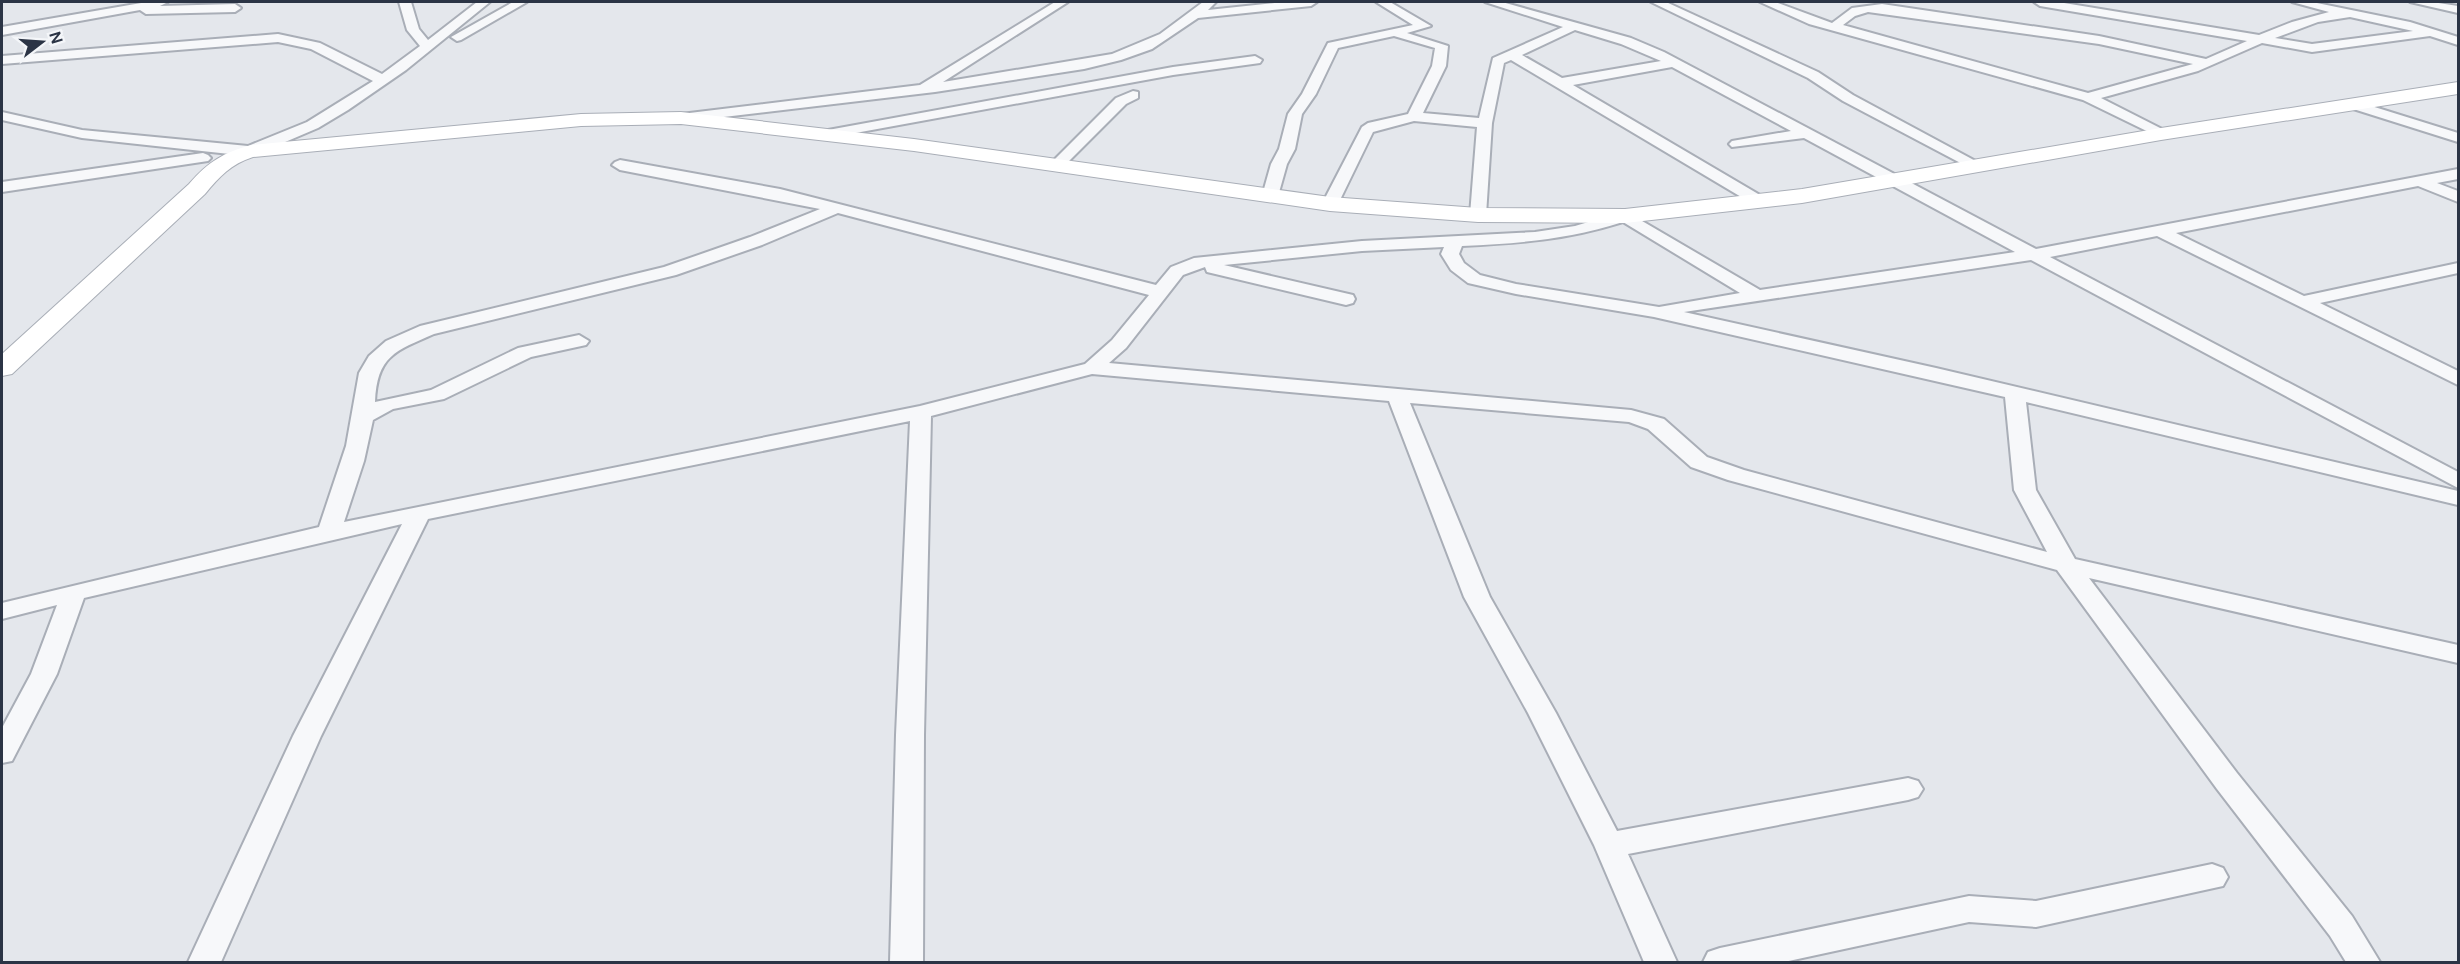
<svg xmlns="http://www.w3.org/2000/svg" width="2460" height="964" viewBox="0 0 2460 964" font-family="'DM Sans',sans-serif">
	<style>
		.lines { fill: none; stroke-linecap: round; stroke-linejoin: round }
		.street-casing { stroke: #a9aeb7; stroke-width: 4 }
		.secondary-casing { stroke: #a9aeb7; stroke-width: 2 }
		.street { fill: #f7f8fa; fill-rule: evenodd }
		.secondary { fill: #fff; fill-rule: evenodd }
	</style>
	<rect width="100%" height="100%" fill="#e4e7ec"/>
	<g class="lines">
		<defs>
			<path id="street" d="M147 2H168L160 6 235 4 241 8 235 12 146 14 140 10 2 35V27Z
				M399 2H411L419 29 428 40 477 2H490L406 70 348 110 318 128 257 154 248 156 82 138 2 120V112L82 130 248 146 307 122 373 81 311 49 278 42 2 64V56L278 34 320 43 382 74 420 46 407 30Z
				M513 2H527L461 40 457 41 451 37Z
				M1055 2H1068L943 82 1112 54 1160 34 1203 2H1216L1208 10 1284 2H1317L1311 6 1198 18 1152 49 1121 60 1084 69 935 92 681 122 674 118 681 114 920 85Z
				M1376 2H1390L1431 26 1407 33 1448 46 1446 66 1423 113 1479 118 1493 58 1563 27 1485 2H1502L1631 38 1664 52 2036 249 2458 169V179L2437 183 2458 191V202L2418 186 2176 233 2304 296 2458 263V273L2320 303 2458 371V385L2157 236 2050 257 2458 472V488L2031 260 1684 312 1936 368 2458 491V505L2026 402 2036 490 2075 559 2458 645V663L2089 578 2237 773 2352 916 2380 962H2346L2330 936 2217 789 2057 570 1728 480 1691 467 1648 429 1629 422 1410 403 1490 597 1556 713 1617 831 1908 778 1918 781 1923 789 1918 797 1908 800 1628 854 1677 962H1644L1594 845 1528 713 1464 597 1389 401 1092 374 931 416 924 735 923 962H890L896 735 910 421 428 519 321 736 221 962H188L293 736 402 524 84 598 57 674 12 761 2 763V728L31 674 57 605 2 619V603L319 527 346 446 359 373 369 356 386 341 420 326 664 267 750 237 820 209 620 170 612 165 615 162 620 160 780 189 1156 285 1171 267 1194 258 1362 241 1535 232 1575 226 1625 211 1760 290 2015 252 1804 138 1732 147 1729 144 1732 141 1791 131 1672 67 1573 85 1765 198 1767 201 1765 204H1753L1511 60 1504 63 1492 123 1486 215 1484 219H1472L1470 215 1477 127 1414 121 1373 132 1338 204 1330 209 1324 207 1322 204 1362 127 1368 123 1408 114 1432 66 1435 48 1394 36 1338 48 1316 94 1302 114 1295 149 1287 164 1278 196 1270 201 1264 199 1262 196 1271 164 1279 149 1288 114 1302 94 1328 43 1413 25ZM1575 30 1621 44 1661 61 1562 78 1522 55ZM838 213 1149 295 1112 340 1085 364 920 406 344 522 364 461 373 420 393 409 444 399 531 357 586 345 589 341 579 335 518 348 431 390 375 402C377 356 395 351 434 334L676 275 762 245ZM1623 222 1740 293 1659 307 1516 284 1480 275 1464 263 1459 254 1462 246C1522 243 1565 240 1623 222ZM1444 247 1441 254 1451 270 1468 283 1516 294 1654 317 2005 397 2014 490 2047 552 1744 470 1707 457 1664 419 1631 410 1109 363 1126 348 1183 275 1205 267 1207 272 1346 305 1353 303 1355 299 1353 295 1224 265 1362 251Z
				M1651 2H1666L1818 72 1853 95 1983 165 1980 168H1970L1843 101 1808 78Z
				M1760 2H1775L1832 23 1852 8 1882 4 2099 36 2206 59 2247 41 2040 6 2034 2H2058L2259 35 2292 22 2329 12 2292 2H2312L2410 22 2458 37V45L2430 36 2312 52 2262 43 2198 71 2101 98 2166 131 2168 134 2166 137 2161 138 2083 100 1809 24ZM1868 12 2099 44 2193 64 2088 93 1843 25 1855 16ZM2350 17 2413 31 2312 44 2275 38 2318 22Z
				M2410 2H2432L2458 6V13Z
				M1255 56 1262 60 1260 63 1173 75 828 138 821 134 828 130 1173 67Z
				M1133 91 1138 92V98L1126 104 1062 168H1052L1049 165 1116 98Z
				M2352 100 2458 133V142L2347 107 2345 104Z
				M203 153 208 155 211 158 208 161 2 192V182Z
				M2212 864 2223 868 2228 877 2223 886 2036 927 1969 922 1784 962H1703L1708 952 1720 948 1969 896 2036 901Z"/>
			<path id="secondary" d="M2458 82V94L2161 140 1802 203 1625 223 1478 222 1330 211 914 151 681 124 581 126 253 157C231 164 219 177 205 194L12 374 2 376V354L189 184C208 162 224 152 252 145L581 114 681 112 914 139 1330 197 1478 208 1625 209 1802 189 2161 128Z"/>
		</defs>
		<!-- street casing -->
		<use href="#street" class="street-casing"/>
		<!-- secondary casing -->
		<use href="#secondary" class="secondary-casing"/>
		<!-- street -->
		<use href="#street" class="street"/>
		<!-- secondary -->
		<use href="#secondary" class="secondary"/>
	</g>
	<!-- border -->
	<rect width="2460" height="964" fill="none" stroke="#2b3445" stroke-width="6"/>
	<!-- north arrow -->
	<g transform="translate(42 42) rotate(73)" stroke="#f4f6f9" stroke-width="4.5" paint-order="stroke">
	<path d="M0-4.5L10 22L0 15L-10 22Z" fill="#2b3445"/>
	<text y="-9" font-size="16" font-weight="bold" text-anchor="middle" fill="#2b3445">N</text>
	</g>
</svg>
